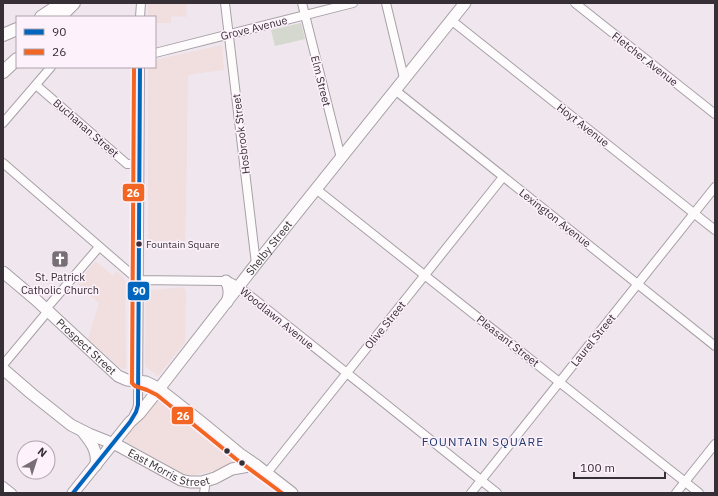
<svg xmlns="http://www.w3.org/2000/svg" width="718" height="496" viewBox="0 0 718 496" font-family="'IBM Plex Sans',sans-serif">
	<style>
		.commercial { fill: #f1dedf }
		.green { fill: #d5d8ce }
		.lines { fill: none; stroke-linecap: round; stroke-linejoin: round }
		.minor-casing { stroke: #a7a0a6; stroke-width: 10 }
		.major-casing { stroke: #a7a0a6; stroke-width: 13 }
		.highway-casing { stroke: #a7a0a6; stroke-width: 14 }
		.minor { stroke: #fdfbfc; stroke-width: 8 }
		.major { stroke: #fdfbfc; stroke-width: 11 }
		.highway { stroke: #fdfbfc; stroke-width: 12 }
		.bus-1-casing { stroke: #fdf2fc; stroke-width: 7 }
		.bus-2-casing { stroke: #fdf2fc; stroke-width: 7 }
		.bus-1 { stroke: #0065bd; stroke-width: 4 }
		.bus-2 { stroke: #f26522; stroke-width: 4 }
		.bus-dot { fill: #362f36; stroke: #fdf2fc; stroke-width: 1.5 }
		.labels { text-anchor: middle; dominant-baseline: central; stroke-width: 3; stroke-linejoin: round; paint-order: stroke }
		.bus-label { font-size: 10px; fill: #362f36; stroke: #fdf2fc; text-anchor: start }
		.street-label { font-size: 11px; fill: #362f36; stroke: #fdf2fc }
		.poi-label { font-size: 11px; fill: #362f36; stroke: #fdf2fc }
		.neighbourhood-label { font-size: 12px; letter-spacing: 1px; fill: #203a70; stroke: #fdf2fc }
		.line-badge { stroke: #fdf2fc; stroke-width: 1.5 }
		.badge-label { font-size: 11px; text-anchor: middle; font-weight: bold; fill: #fff }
	</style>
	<rect width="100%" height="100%" fill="#f0e6ee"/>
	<!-- commercial -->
	<path class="commercial" d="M148 3H187L186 17 171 16V23H155V17H148Z
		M222 45 224 70 193 74 188 76 186 206 185 239V241H148V67H155V60Z
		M96 262 113 276 117 271 125 280 126 367 125 369H122L88 339 99 303 77 283 94 263Z
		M183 287 186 291 185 342 158 376 145 366 146 291Z
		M157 397H159L236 459 233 462 214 471 192 475 184 474 127 442 125 436Z"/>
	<!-- green -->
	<path class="green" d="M301 23 305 39 275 46 271 30Z"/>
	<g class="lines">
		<defs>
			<path id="minor" d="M225 3 256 264
				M302 3 341 158
				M386 3 404 78
				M575 3 715 114
				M140 17 141 3
				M451 20 715 230
				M155 53 353 3
				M36 85 127 164H139
				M395 90 715 346
				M3 123 51 67
				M3 163 130 273 139 280 222 281 230 282 239 287 497 493
				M316 189 699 493
				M46 309 99 247
				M3 365 48 311
				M134 415 137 409 138 405 140 67
				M267 473 503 177
				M3 486 12 493
				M204 493 205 487 204 481
				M471 493 715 187
				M676 493 715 444"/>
			<g id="major">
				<path id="s1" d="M3 272 35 299 118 376 127 380 146 382 158 388 200 421 240 454 256 465 292 493"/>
				<path d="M226 281C230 288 230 295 227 302"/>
				<path id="s2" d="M3 369 32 394 71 425 89 434 119 446 181 480 190 482H202L215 478 232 469 256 465"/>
				<path d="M83 432C91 442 98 451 96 465"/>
				<path id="s3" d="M73 493 130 422 139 414 155 394 256 264 465 3"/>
			</g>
			<path id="highway" d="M41 17 62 3
				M60 17 74 3
				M3 35 17 29
				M3 72 17 59"/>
		</defs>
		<!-- minor casing -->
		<use href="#minor" class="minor-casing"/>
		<!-- major casing -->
		<use href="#major" class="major-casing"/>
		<!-- highway casing -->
		<use href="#highway" class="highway-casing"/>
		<!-- minor -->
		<use href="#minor" class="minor"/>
		<!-- major -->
		<use href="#major" class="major"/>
		<!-- highway -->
		<use href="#highway" class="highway"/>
		<defs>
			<path id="bus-1" d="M73 493 130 422 136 412 138 405 140 67"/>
			<path id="bus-2" d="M134 67 132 383 135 386 147 390 157 395 236 459 282 493"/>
		</defs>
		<!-- bus-1 casing -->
		<use href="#bus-1" class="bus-1-casing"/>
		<!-- bus-2 casing -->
		<use href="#bus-2" class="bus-2-casing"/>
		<!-- bus-1 -->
		<use href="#bus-1" class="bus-1"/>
		<!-- bus-2 -->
		<use href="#bus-2" class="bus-2"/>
	</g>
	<!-- icons -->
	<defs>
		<symbol id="church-square" viewBox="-11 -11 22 22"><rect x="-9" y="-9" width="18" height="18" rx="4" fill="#776f76" stroke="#fdf2fc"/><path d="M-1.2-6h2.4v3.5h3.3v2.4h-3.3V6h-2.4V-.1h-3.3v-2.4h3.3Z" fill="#fff"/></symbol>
	</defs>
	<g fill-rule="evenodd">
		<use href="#church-square" x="50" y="249" width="20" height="20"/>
	</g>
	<!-- markers -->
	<g class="bus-dot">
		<circle cx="139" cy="244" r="3.5"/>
		<circle cx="227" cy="451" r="3.5"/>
		<circle cx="242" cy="463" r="3.5"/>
	</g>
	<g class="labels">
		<!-- bus labels -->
		<g class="bus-label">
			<text x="146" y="244">Fountain Square</text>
		</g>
		<!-- street labels -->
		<g class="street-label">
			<text transform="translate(254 28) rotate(-14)">Grove Avenue</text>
			<text transform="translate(645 59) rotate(38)">Fletcher Avenue</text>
			<text transform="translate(321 81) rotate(76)">Elm Street</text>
			<text transform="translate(583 125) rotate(38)">Hoyt Avenue</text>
			<text transform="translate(86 128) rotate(41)">Buchanan Street</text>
			<text transform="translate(241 134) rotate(-97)">Hosbrook Street</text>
			<text transform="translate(555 218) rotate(38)">Lexington Avenue</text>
			<text stroke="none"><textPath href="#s3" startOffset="314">Shelby Street</textPath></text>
			<text transform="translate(277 318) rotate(39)">Woodlawn Avenue</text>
			<text transform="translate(385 325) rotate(-51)">Olive Street</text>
			<text transform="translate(593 340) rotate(-51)">Laurel Street</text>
			<text transform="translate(508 341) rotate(38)">Pleasant Street</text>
			<text stroke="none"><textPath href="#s1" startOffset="112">Prospect Street</textPath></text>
			<text stroke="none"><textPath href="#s2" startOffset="196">East Morris Street</textPath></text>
		</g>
		<!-- poi labels -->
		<g class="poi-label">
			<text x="60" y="277">St. Patrick<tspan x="60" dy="13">Catholic Church</tspan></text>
		</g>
		<!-- neighbourhood labels -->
		<g class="neighbourhood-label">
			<text x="483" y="441">FOUNTAIN SQUARE</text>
		</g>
	</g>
	<g class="line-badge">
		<rect x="122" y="183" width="23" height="19" rx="4" fill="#f26522"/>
		<rect x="127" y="281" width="23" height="20" rx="4" fill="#0065bd"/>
		<rect x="171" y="406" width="23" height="19" rx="4" fill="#f26522"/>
	</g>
	<g class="badge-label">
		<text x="133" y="197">26</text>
		<text x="139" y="295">90</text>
		<text x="183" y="420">26</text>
	</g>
	<!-- border -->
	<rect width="718" height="496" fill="none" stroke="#362f36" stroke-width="8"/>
	<!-- legend -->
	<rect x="16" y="16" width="140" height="52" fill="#fdf2fc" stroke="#ada4ad"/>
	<rect x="24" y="29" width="20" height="6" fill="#0065bd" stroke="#ada4ad"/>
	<text x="52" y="36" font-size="12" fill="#362f36">90</text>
	<rect x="24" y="49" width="20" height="6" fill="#f26522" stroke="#ada4ad"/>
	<text x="52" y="56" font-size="12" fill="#362f36">26</text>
	<!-- north arrow -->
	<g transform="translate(36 460) rotate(39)"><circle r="19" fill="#fdf2fc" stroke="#ada4ad"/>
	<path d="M0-3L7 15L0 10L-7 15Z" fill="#776f76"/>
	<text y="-6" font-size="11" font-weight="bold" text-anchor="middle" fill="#362f36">N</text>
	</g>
	<!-- scale -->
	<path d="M574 472v6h91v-6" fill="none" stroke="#362f36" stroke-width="2"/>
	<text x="580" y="472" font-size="12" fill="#362f36" stroke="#fdf2fc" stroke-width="3" paint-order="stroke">100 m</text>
</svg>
